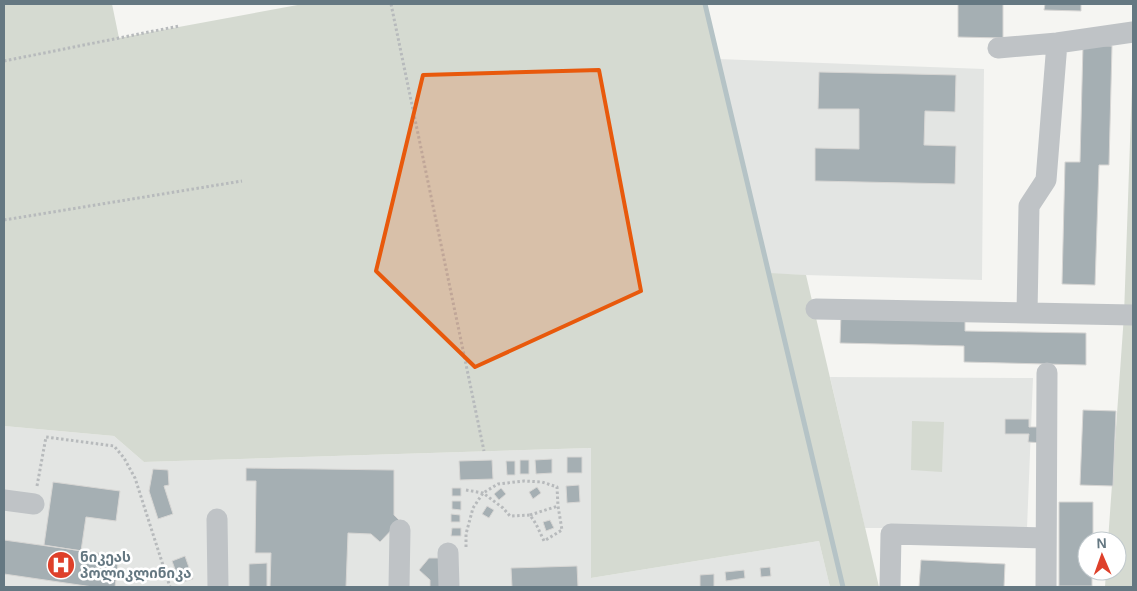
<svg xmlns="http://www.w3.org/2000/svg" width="1137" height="591" viewBox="0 0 1137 591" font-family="Helvetica,'Noto Sans Georgian',sans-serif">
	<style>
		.built { fill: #e3e5e3 }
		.green { fill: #d5dad1 }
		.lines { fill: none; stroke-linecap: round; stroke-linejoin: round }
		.stream { stroke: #b5c3c6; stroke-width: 5 }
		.building { fill: #a5afb3; stroke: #d7d6d4 }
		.path { stroke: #b7babc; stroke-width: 3; stroke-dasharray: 2.5 2.5; stroke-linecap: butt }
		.minor { stroke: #bfc3c6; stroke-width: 21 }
		.marked { fill: #e8590c; fill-opacity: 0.2; stroke: #e8590c; stroke-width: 4; stroke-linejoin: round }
		.labels { text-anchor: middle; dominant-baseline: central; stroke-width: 5; stroke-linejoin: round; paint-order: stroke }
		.poi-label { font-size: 14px; font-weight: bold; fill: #657882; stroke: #fff; text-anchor: start }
	</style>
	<rect width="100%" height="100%" fill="#f5f5f2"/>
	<!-- built -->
	<path class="built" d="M718 59 984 69 982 280 769 274Z
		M830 377 1033 378 1027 528H865Z
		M4 426 114 436 144 462 591 448V578L819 541 830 587H4Z"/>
	<!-- green -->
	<path class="green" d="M4 4H112L119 38 303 4H705L769 273 806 275 879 587H830L819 541 591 578V448L144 462 114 436 4 426Z
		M1133 55V587H1105L1106 571H1117V541H1108L1124 315Z
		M912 421 944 422 942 472 911 470Z"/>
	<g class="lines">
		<!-- stream -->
		<path class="stream" d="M705 4 843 587"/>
	</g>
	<!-- building -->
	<path class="building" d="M958 4H1003V38L958 37Z
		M1045 4H1081V11L1044 10Z
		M1083 45 1112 46 1109 165H1099L1095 285 1062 284 1065 162H1080Z
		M819 72 956 75 955 112 925 111 924 145 956 146 955 184 815 181V148L859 149V109H818Z
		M841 314 965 317V331L1086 333V365L964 362V346L840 343Z
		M1083 410 1116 411 1113 486 1080 485Z
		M1005 419H1029V427H1044V443L1028 442 1029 434H1005Z
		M567 457H582V473H567Z
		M552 459V473L536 474 535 460Z
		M492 460 493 479 460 480 459 461Z
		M520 460H529V474H520Z
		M506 461H515V475H507Z
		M246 468 394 470V515L400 521 380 542 371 534 348 533 346 587H270L271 553H255L256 481H246Z
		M153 469 168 470 169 485 164 486 173 514 158 519 149 491Z
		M53 482 120 491 116 521 86 517 81 551 44 545Z
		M579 485 580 502 567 503 566 486Z
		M537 487 541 493 533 499 529 492Z
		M452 488H461V496H452Z
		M501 488 506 494 499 500 494 494Z
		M452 501H461V510L452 509Z
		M1059 502H1093V541H1087V571H1092V586H1059Z
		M487 506 494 510 489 518 482 514Z
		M451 514 460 515V522H451Z
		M550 520 554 528 546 531 543 522Z
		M452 528H461V536H451Z
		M4 540 119 556 115 587H93L4 574Z
		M185 556 193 579 180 583 172 561Z
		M429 558H443L444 587H430V580L419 570Z
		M921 560 1005 564 1004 587H919Z
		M267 563V587H249V564Z
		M577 566 578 587H512L511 568Z
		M770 567 771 576 761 577 760 568Z
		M744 570 745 578 726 581 725 572Z
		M714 574V587H700V575Z"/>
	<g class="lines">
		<!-- path -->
		<path class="path" d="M391 4 484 451
			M4 61 179 26
			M4 220 242 181
			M37 486 46 437 114 446 124 458 135 478 170 587
			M466 490 483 493 503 508 510 516 530 515 536 524 544 541 562 530 558 506 557 487 542 482 524 481 498 484 483 493 473 508 466 534V547
			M530 515 558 506"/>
		<!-- minor -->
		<path class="minor" d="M998 48 1057 43 1133 32
			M816 309 1133 315
			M1027 313 1029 206 1046 180 1057 43
			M4 500 34 504
			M217 519 218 587
			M448 553 449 587
			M399 587 400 530
			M890 587 891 534 1046 538
			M1046 587 1047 373"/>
	</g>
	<!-- marked area -->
	<path class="marked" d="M599 70 641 291 475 367 376 271 423 75Z"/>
	<!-- icons -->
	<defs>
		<symbol id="hospital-disc" viewBox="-11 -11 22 22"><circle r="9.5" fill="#de402a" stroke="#fff"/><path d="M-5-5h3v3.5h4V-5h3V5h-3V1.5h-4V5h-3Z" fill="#fff"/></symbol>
	</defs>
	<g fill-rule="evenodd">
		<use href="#hospital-disc" x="45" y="549" width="32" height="32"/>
	</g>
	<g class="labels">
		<!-- poi labels -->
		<g class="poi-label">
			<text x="80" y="557">ნიკეას<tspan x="80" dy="16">პოლიკლინიკა</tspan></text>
		</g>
	</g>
	<!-- border -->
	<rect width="1137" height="591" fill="none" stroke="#657882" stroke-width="10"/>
	<!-- north arrow -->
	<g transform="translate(1102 556) rotate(358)"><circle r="24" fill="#ffffff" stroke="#c1c9cd"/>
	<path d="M0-4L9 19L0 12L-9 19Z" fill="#de402a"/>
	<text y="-8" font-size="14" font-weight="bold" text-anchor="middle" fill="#657882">N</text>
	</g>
</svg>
